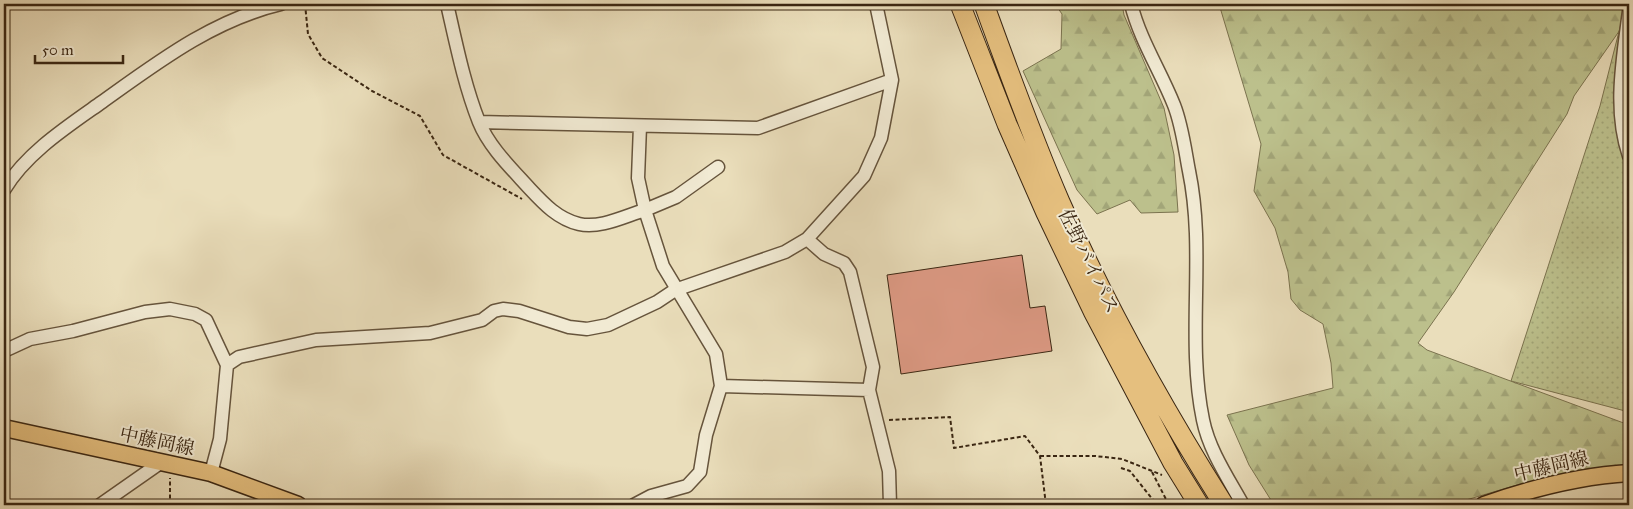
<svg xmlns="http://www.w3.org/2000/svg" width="1633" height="509" viewBox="0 0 1633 509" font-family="'IM FELL Great Primer','Noto Serif JP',serif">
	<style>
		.forest { fill: url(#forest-firs); stroke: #7b734f }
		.park { fill: url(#park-dots); stroke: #7b734f }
		.building { fill: #e09c87; stroke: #3a2612 }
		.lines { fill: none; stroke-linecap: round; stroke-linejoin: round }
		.minor-casing { stroke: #66543c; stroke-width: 15 }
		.major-casing { stroke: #3a2612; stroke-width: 19 }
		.highway-casing { stroke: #3a2612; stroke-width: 21 }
		.path { stroke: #3a2612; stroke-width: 2; stroke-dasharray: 4 2.5; stroke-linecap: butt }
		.minor { stroke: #f1ead3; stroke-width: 12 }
		.major { stroke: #e5bf7e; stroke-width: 16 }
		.highway { stroke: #e5bf7e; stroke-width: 19 }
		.labels { text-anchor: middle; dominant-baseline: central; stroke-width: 4; stroke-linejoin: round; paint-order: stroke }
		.street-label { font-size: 19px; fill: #3a2612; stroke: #f1ead3 }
	</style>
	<defs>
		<pattern id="forest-firs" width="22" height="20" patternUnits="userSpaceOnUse" patternTransform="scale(1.25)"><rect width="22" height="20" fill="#bcc08c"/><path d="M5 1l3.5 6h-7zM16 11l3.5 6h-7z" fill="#a2a578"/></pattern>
		<pattern id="park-dots" width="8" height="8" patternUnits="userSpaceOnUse" patternTransform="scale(1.25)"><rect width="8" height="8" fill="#bcc08c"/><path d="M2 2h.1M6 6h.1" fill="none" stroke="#a2a578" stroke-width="1.8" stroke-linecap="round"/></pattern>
	</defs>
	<rect width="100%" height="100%" fill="#eadebb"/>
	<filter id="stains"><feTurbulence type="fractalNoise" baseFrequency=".004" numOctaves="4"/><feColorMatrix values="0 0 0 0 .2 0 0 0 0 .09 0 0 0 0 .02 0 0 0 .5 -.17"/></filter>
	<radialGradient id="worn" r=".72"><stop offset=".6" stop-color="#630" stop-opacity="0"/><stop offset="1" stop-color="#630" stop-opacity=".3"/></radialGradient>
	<!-- forest -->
	<path class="forest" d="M1055 4H1122L1124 15 1164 108 1174 155 1178 212 1141 213 1130 200 1097 214 1077 190 1023 71 1061 49 1062 14Z
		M1219 4H1629V17L1574 96 1567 114 1454 292 1418 343 1427 350 1629 425V467L1605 469 1524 483 1449 505H1274L1249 465 1227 415 1333 388 1331 363 1323 324 1300 310 1291 299 1288 272 1275 228 1254 191 1261 144Z"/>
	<!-- park -->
	<path class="park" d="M1626 4H1629V412L1511 381 1600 106Z"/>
	<!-- building -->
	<path class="building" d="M1022 255 1030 308 1045 306 1052 351 901 374 887 275Z"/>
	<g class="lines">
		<defs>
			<path id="minor" d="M447 4C456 43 464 84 479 122 489 147 512 169 530 189 544 204 558 219 579 224 600 229 625 216 645 210L663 266 716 354 721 386 706 435 700 472 687 486 651 496 634 505
				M1131 4C1140 40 1160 70 1174 105 1182 125 1185 150 1189 171 1206 253 1186 338 1203 420 1209 450 1228 478 1243 505
				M1629 11C1623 58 1613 110 1629 156
				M479 122 758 128 892 80
				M640 126 638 178 645 210 676 197 718 167
				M4 190C26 153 68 126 102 102 158 62 213 20 281 4
				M807 239 824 254 844 263 850 272 873 367 869 390 889 471 890 505
				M4 351 30 339 73 331 145 312 170 309 195 314 206 320 227 365 220 439 211 473
				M227 365 239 357 316 340 430 333 482 320 494 311 503 309 519 311 569 327 587 329 608 325 657 302 675 290 785 252 807 239 864 176 881 138 892 80 876 4
				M721 386 869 390
				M100 505 160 463"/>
			<path id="major" d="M4 428 211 473 298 505
				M1484 505C1532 488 1579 476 1629 473"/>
			<path id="highway" d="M960 4 1007 124 1046 213 1093 311 1173 463 1199 505
				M984 4C1008 70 1032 137 1060 202 1106 307 1163 408 1224 505"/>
		</defs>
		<!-- minor casing -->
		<use href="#minor" class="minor-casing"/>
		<!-- major casing -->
		<use href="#major" class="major-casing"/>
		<!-- highway casing -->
		<use href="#highway" class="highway-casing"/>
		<!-- path -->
		<path class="path" d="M305 4 308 34 322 58 372 91 420 116 443 155 522 199
			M889 420 950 417 954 448 1025 436 1040 456 1046 505
			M1040 456H1095L1122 459 1162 475
			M1121 468 1130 471 1157 505
			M1152 472 1169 505
			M170 505V478"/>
		<!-- minor -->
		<use href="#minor" class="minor"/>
		<!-- major -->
		<use href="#major" class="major"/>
		<!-- highway -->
		<use href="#highway" class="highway"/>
	</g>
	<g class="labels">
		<!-- street labels -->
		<g class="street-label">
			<text transform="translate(1089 261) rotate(64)">佐野バイパス</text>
			<text transform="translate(157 441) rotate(12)">中藤岡線</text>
			<text transform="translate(1551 466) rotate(-13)">中藤岡線</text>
		</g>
	</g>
	<!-- margin -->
	<rect width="1633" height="509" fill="none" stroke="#eadebb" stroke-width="20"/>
	<rect x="5" y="5" width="1623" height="499" fill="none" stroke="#3a2612" stroke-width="2.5"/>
	<rect x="10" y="10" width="1613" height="489" fill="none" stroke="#3a2612"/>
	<!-- scale -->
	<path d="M35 55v8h88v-8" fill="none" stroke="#3a2612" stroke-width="2.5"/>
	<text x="42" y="55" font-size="15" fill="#3a2612" stroke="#f1ead3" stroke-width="4" paint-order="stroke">50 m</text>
	<rect width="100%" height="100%" filter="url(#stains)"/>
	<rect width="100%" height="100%" fill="url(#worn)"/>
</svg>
